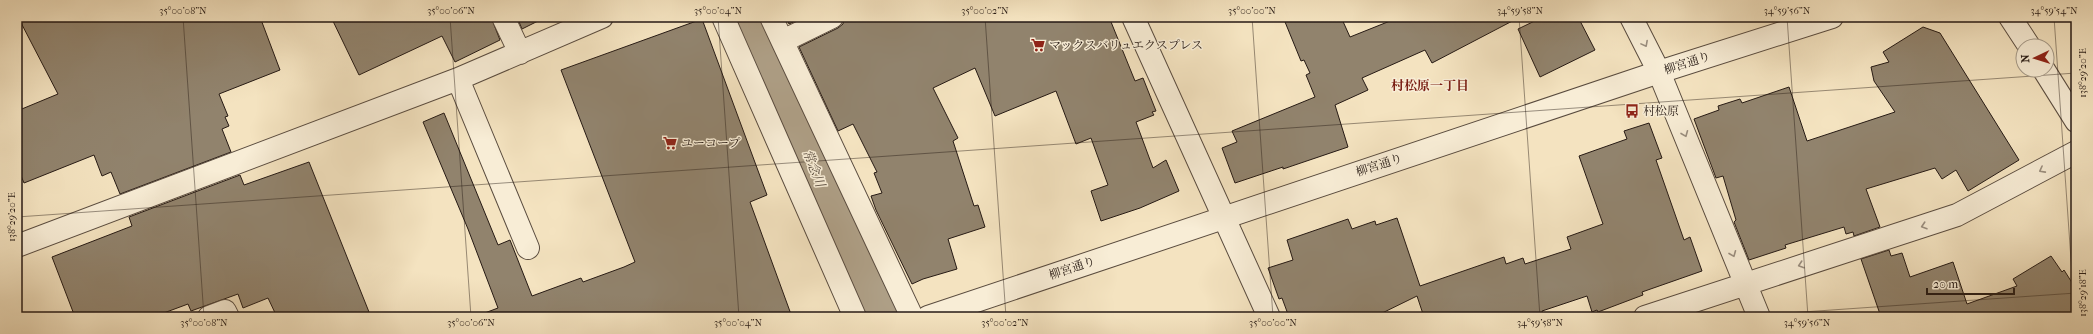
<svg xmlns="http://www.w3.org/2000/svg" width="2093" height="334" viewBox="0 0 2093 334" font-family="'IM FELL French Canon','Noto Serif JP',serif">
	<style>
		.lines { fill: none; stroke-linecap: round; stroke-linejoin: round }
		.river { stroke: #ae9f86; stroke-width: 52 }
		.building { fill: #91836d; stroke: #261a14 }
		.minor-casing { stroke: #5a4c3f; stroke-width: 24 }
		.tertiary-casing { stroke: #5a4c3f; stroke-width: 24 }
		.minor { stroke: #f8edd6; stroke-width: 22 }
		.tertiary { stroke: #f8edd6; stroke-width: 22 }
		.oneway { stroke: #9a8e7f }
		.ticks { fill: none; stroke: #261a14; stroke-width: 1; stroke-opacity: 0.45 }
		.labels { text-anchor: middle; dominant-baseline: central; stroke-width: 3; stroke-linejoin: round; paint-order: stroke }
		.poi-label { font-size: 12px; fill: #261a14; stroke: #f8edd6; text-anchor: start }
		.street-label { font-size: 12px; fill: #261a14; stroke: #f8edd6 }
		.neighbourhood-label { font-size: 13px; font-weight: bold; fill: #7a1f14; stroke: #f8edd6 }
		.water-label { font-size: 13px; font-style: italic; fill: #5c4f42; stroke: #f8edd6 }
		.neatline { fill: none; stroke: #261a14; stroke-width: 1.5 }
		.ticks-label { font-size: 10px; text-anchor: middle; fill: #261a14 }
	</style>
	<rect width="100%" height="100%" fill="#f4e3c0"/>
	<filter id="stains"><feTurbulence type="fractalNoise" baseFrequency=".005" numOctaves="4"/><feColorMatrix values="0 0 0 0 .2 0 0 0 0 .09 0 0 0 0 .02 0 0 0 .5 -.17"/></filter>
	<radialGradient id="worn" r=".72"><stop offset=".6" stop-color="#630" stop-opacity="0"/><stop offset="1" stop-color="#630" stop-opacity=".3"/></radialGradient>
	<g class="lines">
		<!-- river -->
		<path class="river" d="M749 17 796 121 827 203 881 317"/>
	</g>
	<!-- building -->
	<path class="building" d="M18 17H260L280 70 219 94 228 116 225 117 229 126 222 129 231 152 120 194 111 172 102 176 94 155 24 183 17 166V111L58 94Z
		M331 17H491L500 40 455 62 442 36 359 75Z
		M517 17H546L522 29Z
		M786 17H804L789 24Z
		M844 17H1109L1135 81 1143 78 1156 111 1152 112 1154 115 1136 122 1153 168 1166 160 1179 191 1140 208 1101 221 1091 191 1108 185 1091 138 1076 144 1056 91 995 116 975 68 933 88 958 138 953 141 974 206 978 205 985 227 948 239 957 269 923 279 912 284 876 210 871 196 882 193 874 173 877 172 853 124 838 131 799 47 838 28 843 24Z
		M1283 17H1341L1350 37 1400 17H1520L1432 63 1425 50 1362 78 1368 90 1335 105 1348 147 1283 169V167L1235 183 1222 148 1237 142 1232 131 1315 97 1306 75 1310 73 1304 60 1301 61Z
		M1543 17H1578L1595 50 1540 77 1518 29Z
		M702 19 767 195 750 202 792 317H482V314L498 308 468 229 423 122 444 113 498 245 510 240 532 296 581 278 583 282 624 267 635 262 561 70Z
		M1923 27 1940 33 2019 160 1968 191 1956 170 1942 179 1935 168 1866 189 1880 227 1854 236 1853 232 1846 234 1844 227 1785 245 1786 248 1749 260 1734 222 1736 220 1723 176 1716 178 1694 119 1719 110 1718 106 1740 99 1742 103 1789 87 1807 141 1895 112 1874 81 1871 67 1889 62 1883 52Z
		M1649 123 1662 158 1656 160 1684 240 1690 237 1702 271 1642 292 1643 295 1598 312 1597 310 1592 312 1587 296 1542 311 1544 317H1424L1417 296 1374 317H1289L1282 298 1279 299 1268 268 1293 260 1287 240 1348 219 1352 229 1375 221 1376 225 1397 218 1420 286 1504 257 1506 264 1523 258 1525 264 1571 249 1567 237 1603 224 1579 156 1627 139 1624 131Z
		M309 162 371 317H277L268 298 243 308 238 294 191 311 188 304 153 317H75L52 257 132 226 129 217 240 175 244 185Z
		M1889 250 1891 256 1902 253 1910 277 1953 262 1967 304 2017 286 2013 279 2051 256 2062 272 2064 270 2076 289V317H1881L1861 259Z"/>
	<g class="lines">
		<defs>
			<path id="minor" d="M503 17 520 53
				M723 17 855 317
				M771 17 912 317
				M1133 17 1269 317
				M1631 17 1659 72 1759 317
				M783 41 832 17
				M458 79 528 248
				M17 246 458 79 602 17
				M209 317 225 311 228 317
				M1645 317 1957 215 2076 152"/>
			<path id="tertiary" d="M2010 17 2029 46
				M2044 70 2076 121
				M928 317 1659 72 1832 17"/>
		</defs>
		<!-- minor casing -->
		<use href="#minor" class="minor-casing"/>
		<!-- tertiary casing -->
		<use href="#tertiary" class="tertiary-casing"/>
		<!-- minor -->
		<use href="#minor" class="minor"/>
		<!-- tertiary -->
		<use href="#tertiary" class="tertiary"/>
	</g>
	<!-- one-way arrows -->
	<defs><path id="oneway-chevron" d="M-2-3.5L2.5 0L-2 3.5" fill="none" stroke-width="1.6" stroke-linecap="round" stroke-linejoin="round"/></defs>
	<g class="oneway">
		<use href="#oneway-chevron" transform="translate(1645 44) rotate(62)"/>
		<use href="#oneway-chevron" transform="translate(1685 134) rotate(68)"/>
		<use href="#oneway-chevron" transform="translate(2042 170) rotate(152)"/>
		<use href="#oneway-chevron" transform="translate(1924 226) rotate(162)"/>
		<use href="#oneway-chevron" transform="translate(1733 254) rotate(68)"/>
		<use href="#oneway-chevron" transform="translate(1801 265) rotate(162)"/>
	</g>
	<!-- ticks -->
	<path class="ticks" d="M183 17 204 317M450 17 471 317M718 17 739 317M985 17 1006 317M1252 17 1273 317M1519 17 1540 317M1787 17 1808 317M2054 17 2075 317M17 217 2076 73M1731 317 2076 293"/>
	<!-- icons -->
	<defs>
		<symbol id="supermarket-bare" viewBox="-9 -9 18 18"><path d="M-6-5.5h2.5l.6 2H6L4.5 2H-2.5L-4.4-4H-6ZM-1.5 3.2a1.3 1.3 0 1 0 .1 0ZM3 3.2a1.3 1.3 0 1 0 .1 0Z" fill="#8f2418" stroke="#f8edd6" stroke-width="2.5" paint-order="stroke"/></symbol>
		<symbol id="bus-bare" viewBox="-9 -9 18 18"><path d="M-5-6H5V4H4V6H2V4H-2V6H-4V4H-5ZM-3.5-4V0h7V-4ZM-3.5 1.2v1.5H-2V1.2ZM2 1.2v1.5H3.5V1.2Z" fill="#8f2418" stroke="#f8edd6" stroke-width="2.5" paint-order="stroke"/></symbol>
	</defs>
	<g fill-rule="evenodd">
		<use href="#supermarket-bare" x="1028" y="35" width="20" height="20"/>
		<use href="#bus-bare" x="1622" y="101" width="20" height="20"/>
		<use href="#supermarket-bare" x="660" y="133" width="20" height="20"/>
	</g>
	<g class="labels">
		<!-- poi labels -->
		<g class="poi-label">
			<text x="1049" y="45">マックスバリュエクスプレス</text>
			<text x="1643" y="111">村松原</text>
			<text x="681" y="143">ユーコープ</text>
		</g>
		<!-- street labels -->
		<g class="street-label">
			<text transform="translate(1687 63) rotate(-18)">柳宮通り</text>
			<text transform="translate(1379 165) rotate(-18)">柳宮通り</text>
			<text transform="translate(1072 268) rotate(-19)">柳宮通り</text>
		</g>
		<!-- neighbourhood labels -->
		<g class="neighbourhood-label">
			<text x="1430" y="85">村松原一丁目</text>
		</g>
		<!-- water labels -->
		<g class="water-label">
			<text transform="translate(814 168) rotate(69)">常念川</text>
		</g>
	</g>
	<!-- margin -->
	<rect width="2093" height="334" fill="none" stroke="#f4e3c0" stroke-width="44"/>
	<!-- north arrow -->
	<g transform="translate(2035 58) rotate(266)"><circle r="19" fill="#f8edd6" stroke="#a49988"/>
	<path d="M0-3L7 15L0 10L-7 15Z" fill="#8f2418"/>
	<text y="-6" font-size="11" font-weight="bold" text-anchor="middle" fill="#261a14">N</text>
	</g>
	<!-- scale -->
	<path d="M1927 288v6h87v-6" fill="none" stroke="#261a14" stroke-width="2"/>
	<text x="1933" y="288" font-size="12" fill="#261a14" stroke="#f8edd6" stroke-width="3" paint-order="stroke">20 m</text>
	<rect x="22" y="22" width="2049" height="290" class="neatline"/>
	<g class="ticks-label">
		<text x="183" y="14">35°00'08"N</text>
		<text x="451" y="14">35°00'06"N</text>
		<text x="718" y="14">35°00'04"N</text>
		<text x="985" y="14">35°00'02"N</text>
		<text x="1252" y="14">35°00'00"N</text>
		<text x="1520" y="14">34°59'58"N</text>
		<text x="1787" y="14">34°59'56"N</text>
		<text x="2054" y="14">34°59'54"N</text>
		<text transform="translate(2082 73) rotate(-90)" y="4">138°29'20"E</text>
		<text transform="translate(11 217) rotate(-90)" y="4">138°29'20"E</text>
		<text transform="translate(2082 293) rotate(-90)" y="4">138°29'18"E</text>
		<text x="204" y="326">35°00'08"N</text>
		<text x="471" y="326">35°00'06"N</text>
		<text x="738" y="326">35°00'04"N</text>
		<text x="1005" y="326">35°00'02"N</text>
		<text x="1273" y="326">35°00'00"N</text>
		<text x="1540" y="326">34°59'58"N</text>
		<text x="1807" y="326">34°59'56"N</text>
	</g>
	<rect width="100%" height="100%" filter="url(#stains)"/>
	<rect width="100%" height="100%" fill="url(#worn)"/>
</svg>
